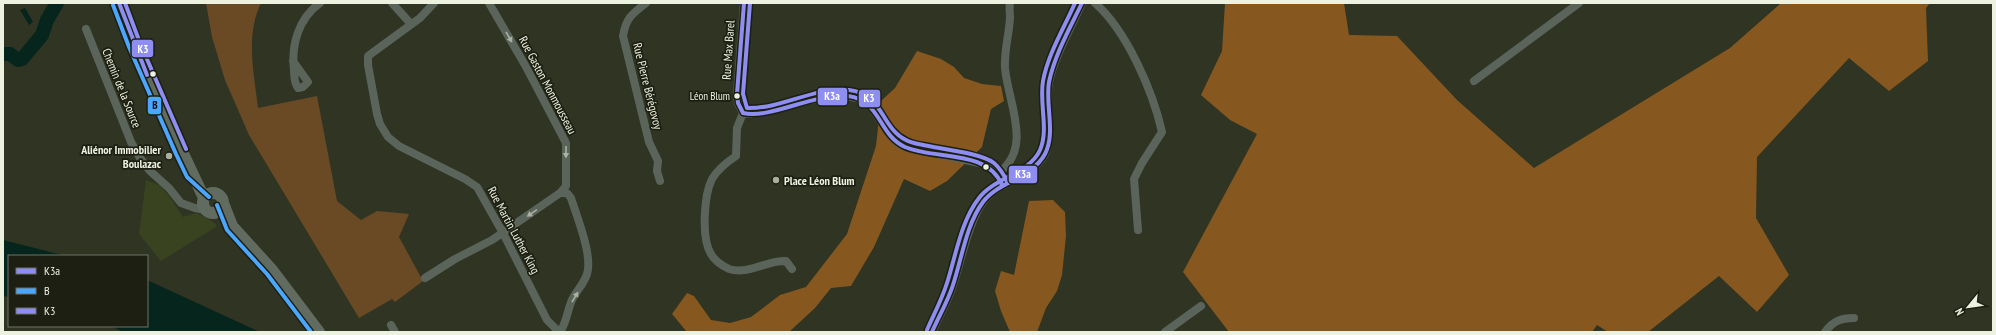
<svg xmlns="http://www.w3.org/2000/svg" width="1996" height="335" viewBox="0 0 1996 335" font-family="'PT Sans Narrow',sans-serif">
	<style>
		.built { fill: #3a4320 }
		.green { fill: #6a4a25 }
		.forest { fill: #86581f }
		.water { fill: #06251d }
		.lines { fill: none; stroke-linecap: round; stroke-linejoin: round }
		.river { stroke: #06251d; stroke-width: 14 }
		.minor { stroke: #5b645b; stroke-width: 8 }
		.primary { stroke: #616b5f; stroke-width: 12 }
		.bus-1-casing { stroke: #1c1f12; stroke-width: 7 }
		.bus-2-casing { stroke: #1c1f12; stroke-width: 7 }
		.bus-3-casing { stroke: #1c1f12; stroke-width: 7 }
		.bus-1 { stroke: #8e8ef0; stroke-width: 4 }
		.bus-2 { stroke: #4aa6ff; stroke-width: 4 }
		.bus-3 { stroke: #8e8ef0; stroke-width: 4 }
		.oneway { fill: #abb2a4 }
		.bus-dot { fill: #ecf1e0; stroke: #1c1f12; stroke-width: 1.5 }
		.poi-dot { fill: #aaaf9e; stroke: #1c1f12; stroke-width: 1.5 }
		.labels { text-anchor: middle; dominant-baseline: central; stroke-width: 3.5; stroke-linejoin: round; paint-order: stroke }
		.bus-label { font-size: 11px; fill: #ecf1e0; stroke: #1c1f12; text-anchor: end }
		.street-label { font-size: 12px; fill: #ecf1e0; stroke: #1c1f12 }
		.poi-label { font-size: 12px; font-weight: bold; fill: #ecf1e0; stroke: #1c1f12; text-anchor: end }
		.line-badge { stroke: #1c1f12; stroke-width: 1.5 }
		.badge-label { font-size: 11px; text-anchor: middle; font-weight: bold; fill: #fff }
		.pale-badge-label { font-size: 11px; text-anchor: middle; font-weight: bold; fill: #111 }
	</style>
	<rect width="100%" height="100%" fill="#2f3423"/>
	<!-- built -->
	<path class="built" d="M146 180 159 185 170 197 183 217 196 213 201 215 216 224V227L161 261 139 234Z"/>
	<!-- green -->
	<path class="green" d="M206 3H261C245 36 254 73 258 108L317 96 337 201 361 220 377 211 409 214 399 237 423 281 395 302 392 299 359 318 249 135 225 80 212 37Z"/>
	<!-- forest -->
	<path class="forest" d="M1225 3H1344L1349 35 1397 36 1457 100 1534 168 1730 48 1781 3H1930L1926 8 1928 61 1889 91 1849 58 1757 157 1756 218 1789 275 1757 312 1719 276 1648 332H1608L1597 325 1592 332H1229L1183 272 1257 134 1230 120 1201 95 1222 51Z
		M917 51 941 59 954 67 964 78 982 84 1001 86 1004 101 991 109 982 147 947 181 930 191 904 179 874 247 851 286 831 288 815 308 789 332H687L672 314 687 293 694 296 711 320 730 323 751 317 780 295 806 287 847 234 876 146 881 101 895 88Z
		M1053 200 1065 212 1066 236 1062 275 1057 291 1046 308 1037 332H1010L1001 311 995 291 1001 271 1014 275 1029 201Z"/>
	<!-- water -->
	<path class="water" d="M25 8 33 22 29 25 20 10Z
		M3 240 66 256H9V297L3 296Z
		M147 280 260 332H124L110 326H147Z"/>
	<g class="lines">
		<!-- river -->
		<path class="river" d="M3 54H10L18 60 22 59 42 35 47 20 57 3"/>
		<!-- minor -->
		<path class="minor" d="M392 3 411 24
			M434 3 420 18 368 56V65L377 114 380 124 388 137 399 146 465 179 477 187 503 233 547 320 559 332
			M646 3C632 14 626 18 623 36L649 142 658 161 657 171 660 181
			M744 3 737 94 738 103 743 113C750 115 757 113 764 112 794 107 829 89 860 99 877 104 883 137 905 147L984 164C994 169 998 175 1002 185
			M1095 3C1127 31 1153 92 1162 132L1142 163 1134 179 1138 230
			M86 29 131 142 140 158 150 171 169 188 181 203 195 208 205 210
			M293 61 308 82 303 87 298 88C294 83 294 76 294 70 291 44 299 18 320 3
			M1474 81 1579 3
			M743 113 737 128 736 156C727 162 718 169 712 179 704 195 701 238 711 254 714 260 723 266 729 269 749 275 767 260 786 261L792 269
			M997 174C1034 149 1008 103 1005 68 1004 51 1009 35 1010 18 1010 13 1009 8 1010 3
			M425 278 455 259 492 240 560 193 566 186V143L525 65 489 3
			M391 325 395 332
			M560 332C567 322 567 311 572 300 576 291 584 284 587 274 593 256 577 217 571 198L567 193H560
			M932 332C939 316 948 301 953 285 961 261 969 221 983 202 998 180 1031 179 1045 154 1053 137 1045 102 1049 82 1055 55 1071 28 1082 3
			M1165 332 1201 306
			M1825 332C1833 321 1841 318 1854 318"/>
		<!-- primary -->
		<path class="primary" d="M119 3 134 45 153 90 204 198
			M203 203a10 10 0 1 1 20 0a10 10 0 1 1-20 0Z
			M223 203 232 226 272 270 319 332"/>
		<defs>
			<path id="bus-1" d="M119 3 147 75
				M744 3 737 94 738 103 743 113C772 119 813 93 848 96 881 100 878 135 905 147 935 160 987 149 1002 185
				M932 332C939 316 948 301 953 285 962 258 966 225 983 202 999 181 1032 178 1045 154 1056 133 1045 104 1049 82 1055 54 1070 28 1082 3"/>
			<path id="bus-2" d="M113 5 129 47 176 154 187 177 209 197
				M217 205 227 230 267 274 311 332"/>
			<path id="bus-3" d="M125 3 140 43 186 149
				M750 3 743 94 747 108C782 109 813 87 849 90 884 94 880 127 906 140 911 143 918 144 923 145 941 149 981 153 994 163 1000 168 1004 175 1008 183
				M927 330C934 314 942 299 947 283 956 255 961 221 979 198 994 178 1030 173 1040 150 1049 130 1039 103 1043 81 1048 54 1064 28 1075 3"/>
		</defs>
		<!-- bus-1 casing -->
		<use href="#bus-1" class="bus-1-casing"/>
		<!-- bus-2 casing -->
		<use href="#bus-2" class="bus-2-casing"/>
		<!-- bus-3 casing -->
		<use href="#bus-3" class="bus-3-casing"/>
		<!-- bus-1 -->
		<use href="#bus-1" class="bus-1"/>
		<!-- bus-2 -->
		<use href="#bus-2" class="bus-2"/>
		<!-- bus-3 -->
		<use href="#bus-3" class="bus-3"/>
	</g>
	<!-- one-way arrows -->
	<defs><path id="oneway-solid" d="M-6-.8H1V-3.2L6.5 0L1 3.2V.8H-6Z"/></defs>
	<g class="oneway">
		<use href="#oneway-solid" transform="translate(509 37) rotate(60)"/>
		<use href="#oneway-solid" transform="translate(566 152) rotate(91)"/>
		<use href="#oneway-solid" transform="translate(532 213) rotate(145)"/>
		<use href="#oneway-solid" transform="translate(575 297) rotate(-59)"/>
	</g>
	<!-- markers -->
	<g class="bus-dot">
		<circle cx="153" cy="74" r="3.5"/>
		<circle cx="737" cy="96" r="3.5"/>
		<circle cx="986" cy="167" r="3.5"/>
	</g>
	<g class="poi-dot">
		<circle cx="169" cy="156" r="4"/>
		<circle cx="776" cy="180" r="4"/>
	</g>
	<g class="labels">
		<!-- bus labels -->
		<g class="bus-label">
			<text x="730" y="96">Léon Blum</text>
		</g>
		<!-- street labels -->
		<g class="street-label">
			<text transform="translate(728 50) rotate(-86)">Rue Max Barel</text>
			<text transform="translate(548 85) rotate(62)">Rue Gaston Monmousseau</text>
			<text transform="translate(648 86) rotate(76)">Rue Pierre Bérégovoy</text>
			<text transform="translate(122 88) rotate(68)">Chemin de la Source</text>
			<text transform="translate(514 230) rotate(62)">Rue Martin Luther King</text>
		</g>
		<!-- poi labels -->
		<g class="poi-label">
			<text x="161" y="149">Aliénor Immobilier<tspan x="161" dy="14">Boulazac</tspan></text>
			<text x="784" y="180" text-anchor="start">Place Léon Blum</text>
		</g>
	</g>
	<g class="line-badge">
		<rect x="131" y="39" width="23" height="19" rx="4" fill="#8e8ef0"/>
		<rect x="817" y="87" width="31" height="19" rx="4" fill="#8e8ef0"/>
		<rect x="858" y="89" width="23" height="19" rx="4" fill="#8e8ef0"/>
		<rect x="147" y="96" width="15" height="19" rx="4" fill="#4aa6ff"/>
		<rect x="1008" y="165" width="30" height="19" rx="4" fill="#8e8ef0"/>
	</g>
	<g class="badge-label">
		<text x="143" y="53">K3</text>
		<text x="832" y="100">K3a</text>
		<text x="869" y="102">K3</text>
		<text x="1023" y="178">K3a</text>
	</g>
	<g class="pale-badge-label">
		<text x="155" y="109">B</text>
	</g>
	<!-- border -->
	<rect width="1996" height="335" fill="none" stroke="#ecf1e0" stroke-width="8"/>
	<!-- legend -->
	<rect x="8" y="255" width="140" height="72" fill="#1c1f12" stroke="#6f7364"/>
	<rect x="16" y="268" width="20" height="6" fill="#8e8ef0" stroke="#6f7364"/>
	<text x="44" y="275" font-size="12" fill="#ecf1e0">K3a</text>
	<rect x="16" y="288" width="20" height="6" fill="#4aa6ff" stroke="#6f7364"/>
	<text x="44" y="295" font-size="12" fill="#ecf1e0">B</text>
	<rect x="16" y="308" width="20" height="6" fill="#8e8ef0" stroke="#6f7364"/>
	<text x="44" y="315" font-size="12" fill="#ecf1e0">K3</text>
	<!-- north arrow -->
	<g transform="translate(1968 307) rotate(241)" stroke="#1c1f12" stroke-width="3" paint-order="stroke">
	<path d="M0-3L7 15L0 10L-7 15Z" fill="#ecf1e0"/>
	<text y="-6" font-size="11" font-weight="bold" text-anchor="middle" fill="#ecf1e0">N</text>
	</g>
</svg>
